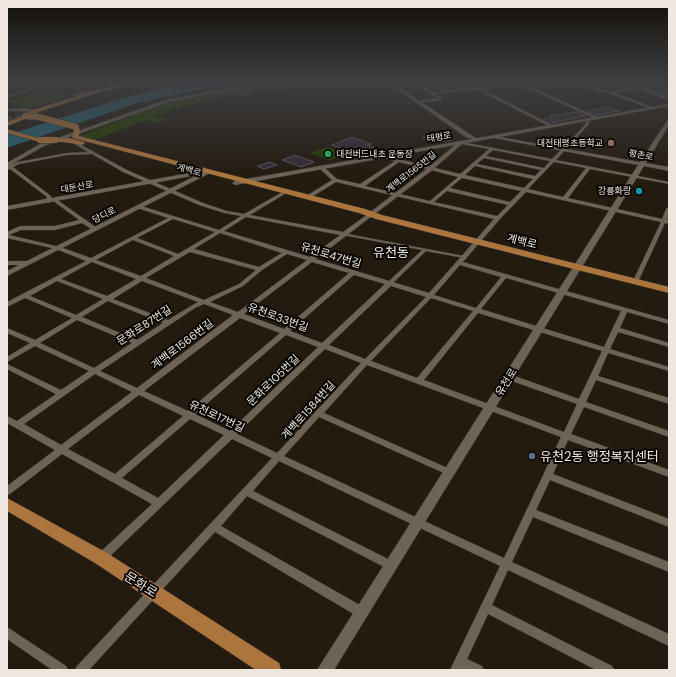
<svg xmlns="http://www.w3.org/2000/svg" width="676" height="677" viewBox="0 0 676 677" font-family="'DM Sans','Noto Sans KR',sans-serif">
  <rect width="100%" height="100%" fill="#231b10"/>
  <!-- green -->
  <path fill="#263d03" d="M354,80L381,81L251,91L247,92L254,95L245,97L237,95L244,92L241,93L168,110L151,118L159,116L168,119L155,123L146,120L94,140L80,136L160,105L179,100L244,88Z
    M422,80H445L458,87L436,90Z
    M41,90L69,96L30,108L9,103V101Z
    M327,147L351,155L342,160L336,158L329,160L310,153Z"/>
  <!-- water -->
  <path fill="#246274" d="M202,80H227L210,87L137,103L7,148V135L130,96Z"/>
  <!-- building -->
  <path fill="#352d38" stroke="#584f5c" d="M609,107L619,111L595,115L587,111Z
    M577,112L586,116L550,123L543,119L553,118L549,116Z
    M430,134L451,140L434,143L423,137Z
    M352,137L371,144L367,145L377,149L363,156L332,145Z
    M295,155L314,162L301,167L282,160Z
    M270,162L277,165L264,169L257,166Z"/>
  <g fill="none" stroke-linecap="round" stroke-linejoin="round">
    <!-- primary-tunnel -->
    <path stroke="#413a2f" stroke-width="6" stroke-dasharray="6 3" stroke-linecap="butt" d="M7,120L29,113"/>
    <!-- pedestrian casing -->
    <g stroke="#39332e" stroke-width="1">
      <path id="pedestrian" d="M7,80H11L39,85L56,80H59L7,98V96L37,86Z
        M342,233L464,256L466,257L464,258L426,251L392,284H390L388,283V282L422,250L343,235H342Z"/>
    </g>
    <!-- minor casing -->
    <g stroke="#39332e" stroke-width="1">
      <path id="minor" d="M23,80H28L7,87V85Z
        M68,80H74L106,87L135,80H141L78,96L71,95L103,88Z
        M409,80H413L432,92L511,83L508,82L510,81L525,87H532L599,118L596,119L530,89H524L514,85L482,89L552,125V127H550L477,89L435,94L442,98V100L418,103L417,101L438,98L418,86L396,88L394,87L415,84Z
        M559,80H564L577,83L579,82L606,80L580,84L612,92L638,86V88L616,93L655,108L652,109L611,94Z
        M669,80V82L639,86L637,85Z
        M669,90V92L659,94L657,93Z
        M24,108L35,110C29,112 14,111 7,111V109Z
        M586,118L589,119V124L556,160L669,182V184L590,169L568,198L662,219L666,209L669,207V215L667,220H669V224L665,223L638,282H634L633,281L661,222L526,192L500,219L463,262L669,320V324L627,312L620,328L669,343V347L618,332L610,349L669,367V371L608,353L598,376L669,398V404L596,380L586,402L669,431V437L584,407L571,434L669,470V477L568,440L553,474L669,519V527L550,480L536,510L669,562V572L533,517L512,562L669,634V646L508,570L492,605L612,666L614,670H596L488,614L467,659L482,666L484,670H466L463,669L462,670H450L500,566L279,461L253,491L394,562L395,565L394,568L390,570L386,568L247,496L221,526L365,608L366,612L365,616L361,617L357,616L215,532L89,670H75L77,666L272,458L232,439L105,561L101,562L97,561L96,558L97,555L152,504L62,454L10,494L7,495V486L55,450L7,423V416L17,421L56,394L7,369V364L61,390L89,371L35,346L7,362V357L30,343L7,333V328L35,340L72,318L25,298L7,307V302L86,261L56,249L7,238V232L20,226H55L79,220L52,200L56,199L97,228V230H93L82,223L55,230H21L9,235L60,247L91,258L168,218L137,208V206H141L219,230L241,216L224,213L199,205L123,172L92,154L67,155L19,164L13,167L51,196L52,201L49,203L46,201L47,197L10,169L7,170V164L10,165L18,162L67,153L88,152L73,143V141H74L127,170L203,203L227,211L244,214L286,190L288,191V192L250,215L343,232L368,214H372V216L316,259L429,293L494,219L336,182L310,198H306V196L332,180L319,168V166H323L337,179L360,184L395,161L380,157V155H382L460,174L489,149L461,144V142H462L552,159L583,127L586,123ZM493,150L550,161L544,168L486,156ZM484,158L541,170L535,176L477,164ZM399,162L458,177L430,201L365,186ZM554,162L586,168L563,197L528,189ZM475,166L533,179L524,188L465,175ZM462,178L521,191L510,202L450,188ZM447,191L508,205L497,216L434,202ZM246,217L340,235L310,257L224,231ZM173,219L215,232L178,254L137,238ZM220,233L282,253L259,267L194,249ZM133,240L174,256L141,276L96,260ZM190,252L256,270L239,284L204,300L146,278ZM287,254L307,260L238,312L210,302L243,286L262,270ZM92,262L136,279L107,296L61,279ZM312,262L349,273L284,329L244,314ZM460,265L501,277L476,308L434,295ZM354,275L385,284L322,343L290,331ZM506,278L621,311L604,347L481,309ZM57,281L103,299L76,315L30,296ZM142,281L198,302L191,306L168,320L113,299ZM391,286L426,297L365,359L329,345ZM431,298L473,311L417,378L371,361ZM108,301L163,323L137,340L82,317ZM204,304L233,315L137,388L100,371L195,308ZM478,313L602,351L579,399L512,375H506L505,377L506,379L577,404L564,432L424,380ZM240,318L280,333L188,411L144,391ZM77,320L132,343L94,368L40,343ZM286,335L318,347L230,431L195,414ZM325,349L361,363L277,453L237,434ZM367,365L561,437L504,558L284,456L319,417L446,474L449,475L452,474L453,472L452,470L324,413ZM95,374L132,392L61,445L24,424ZM139,395L183,416L115,474L68,449ZM190,419L224,435L158,498L122,478Z
        M7,261H28L31,263L28,265H7Z
        M7,627L66,666L68,670H52L7,639Z"/>
    </g>
    <!-- tertiary casing -->
    <g stroke="#39332e" stroke-width="2">
      <path id="tertiary" d="M384,80H388L477,139L475,140L466,137Z
        M616,80H621L669,98V100Z
        M460,141L464,142L432,170L372,216H368V214L428,168Z"/>
    </g>
    <!-- secondary casing -->
    <g stroke="#39332e" stroke-width="1">
      <path id="secondary" d="M317,80H332L231,90L169,102L44,146L7,167V163L40,144L166,100L231,88Z
        M669,104V106L500,137L640,162L667,121L669,120V125L646,163L669,167V171L644,166L334,670H317L638,165L494,138L235,185L232,183L235,181Z
        M208,170L211,172L210,173L7,276V271L197,175L7,210V206L195,172L197,173V175Z"/>
    </g>
    <!-- primary casing -->
    <g stroke="#39332e" stroke-width="1">
      <path id="primary" d="M140,80H149L97,93L38,112V114L7,126V122L27,114V112L93,91Z
        M7,129L42,139L43,140L40,142L7,133Z
        M75,131H79V136L365,209L382,215L669,287V293L376,219L359,213L73,138L72,137Z
        M69,138L84,142L85,143L82,145C75,143 56,142 53,140L56,138Z
        M7,498L107,553L279,663L281,670H256L95,563L7,511Z"/>
    </g>
    <!-- pedestrian -->
    <use href="#pedestrian" fill="#6d6356" fill-rule="evenodd"/>
    <!-- minor -->
    <use href="#minor" fill="#6d6356" fill-rule="evenodd"/>
    <!-- tertiary -->
    <use href="#tertiary" fill="#6d6356" fill-rule="evenodd"/>
    <!-- secondary -->
    <use href="#secondary" fill="#6d6356" fill-rule="evenodd"/>
    <!-- primary -->
    <use href="#primary" fill="#ac753d" fill-rule="evenodd"/>
    <!-- primary-bridge casing -->
    <g stroke="#39332e" stroke-width="7" stroke-linecap="butt">
      <path id="primary-bridge" d="M25,116L39,117L73,126L76,127L77,132
        M40,140H56"/>
    </g>
    <!-- primary-bridge -->
    <use href="#primary-bridge" stroke="#ac753d" stroke-width="6"/>
  </g>
  <!-- sky -->
  <linearGradient id="sky" x2="0" y2="1"><stop stop-color="#130f09"/><stop offset="0.46" stop-color="#3f3f42"/><stop offset="1" stop-color="#3f3f42" stop-opacity="0"/></linearGradient>
  <rect width="676" height="175" fill="url(#sky)"/>
  <!-- markers -->
  <circle fill="#8d6e63" stroke="#0a0703" stroke-width="1.5" cx="611" cy="143" r="4"/>
  <circle fill="#2e9e5b" stroke="#0a0703" stroke-width="1.5" cx="328" cy="154" r="4"/>
  <circle fill="#0f9aa8" stroke="#0a0703" stroke-width="1.5" cx="639" cy="191" r="4"/>
  <circle fill="#5c6f8a" stroke="#0a0703" stroke-width="1.5" cx="532" cy="456" r="4"/>
  <g text-anchor="middle" stroke-width="4" stroke-linejoin="round" paint-order="stroke">
    <!-- far-street labels -->
    <g font-size="9" fill="#ede7e0" stroke="#0a0703">
      <text transform="translate(439 137) rotate(-10)" y="3">태평로</text>
      <text transform="translate(641 155) rotate(10)" y="3">평촌로</text>
      <text transform="translate(189 170) rotate(15)" y="3">계백로</text>
      <text transform="translate(411 172) rotate(-38)" y="3">계백로1565번길</text>
      <text transform="translate(77 187) rotate(-10)" y="3">대둔산로</text>
      <text transform="translate(104 215) rotate(-27)" y="3">당디로</text>
    </g>
    <!-- far-poi labels -->
    <g font-size="9" fill="#ede7e0" stroke="#0a0703" text-anchor="end">
      <text x="603" y="146">대전태평초등학교</text>
      <text x="336" y="157" text-anchor="start">대전버드내초 운동장</text>
      <text x="631" y="194">강릉화랑</text>
    </g>
    <!-- street labels -->
    <g font-size="11" fill="#ede7e0" stroke="#0a0703">
      <text transform="translate(522 241) rotate(14)" y="4">계백로</text>
      <text transform="translate(331 255) rotate(17)" y="4">유천로47번길</text>
      <text transform="translate(278 317) rotate(20)" y="4">유천로33번길</text>
      <text transform="translate(144 325) rotate(-33)" y="4">문화로87번길</text>
      <text transform="translate(182 344) rotate(-37)" y="4">계백로1566번길</text>
      <text transform="translate(273 380) rotate(-44)" y="4">문화로105번길</text>
      <text transform="translate(506 382) rotate(-58)" y="4">유천로</text>
      <text transform="translate(308 410) rotate(-48)" y="4">계백로1584번길</text>
      <text transform="translate(217 416) rotate(25)" y="4">유천로17번길</text>
    </g>
    <!-- quarter labels -->
    <g font-size="13" fill="#ede7e0" stroke="#0a0703">
      <text x="391" y="257">유천동</text>
    </g>
    <!-- near-poi labels -->
    <g font-size="13" fill="#ede7e0" stroke="#0a0703" text-anchor="start">
      <text x="540" y="461">유천2동 행정복지센터</text>
    </g>
    <!-- near-street labels -->
    <g font-size="13" fill="#ede7e0" stroke="#0a0703">
      <text transform="translate(141 584) rotate(32)" y="5">문화로</text>
    </g>
  </g>
  <!-- border -->
  <rect width="676" height="677" fill="none" stroke="#ede7e0" stroke-width="16"/>
</svg>
